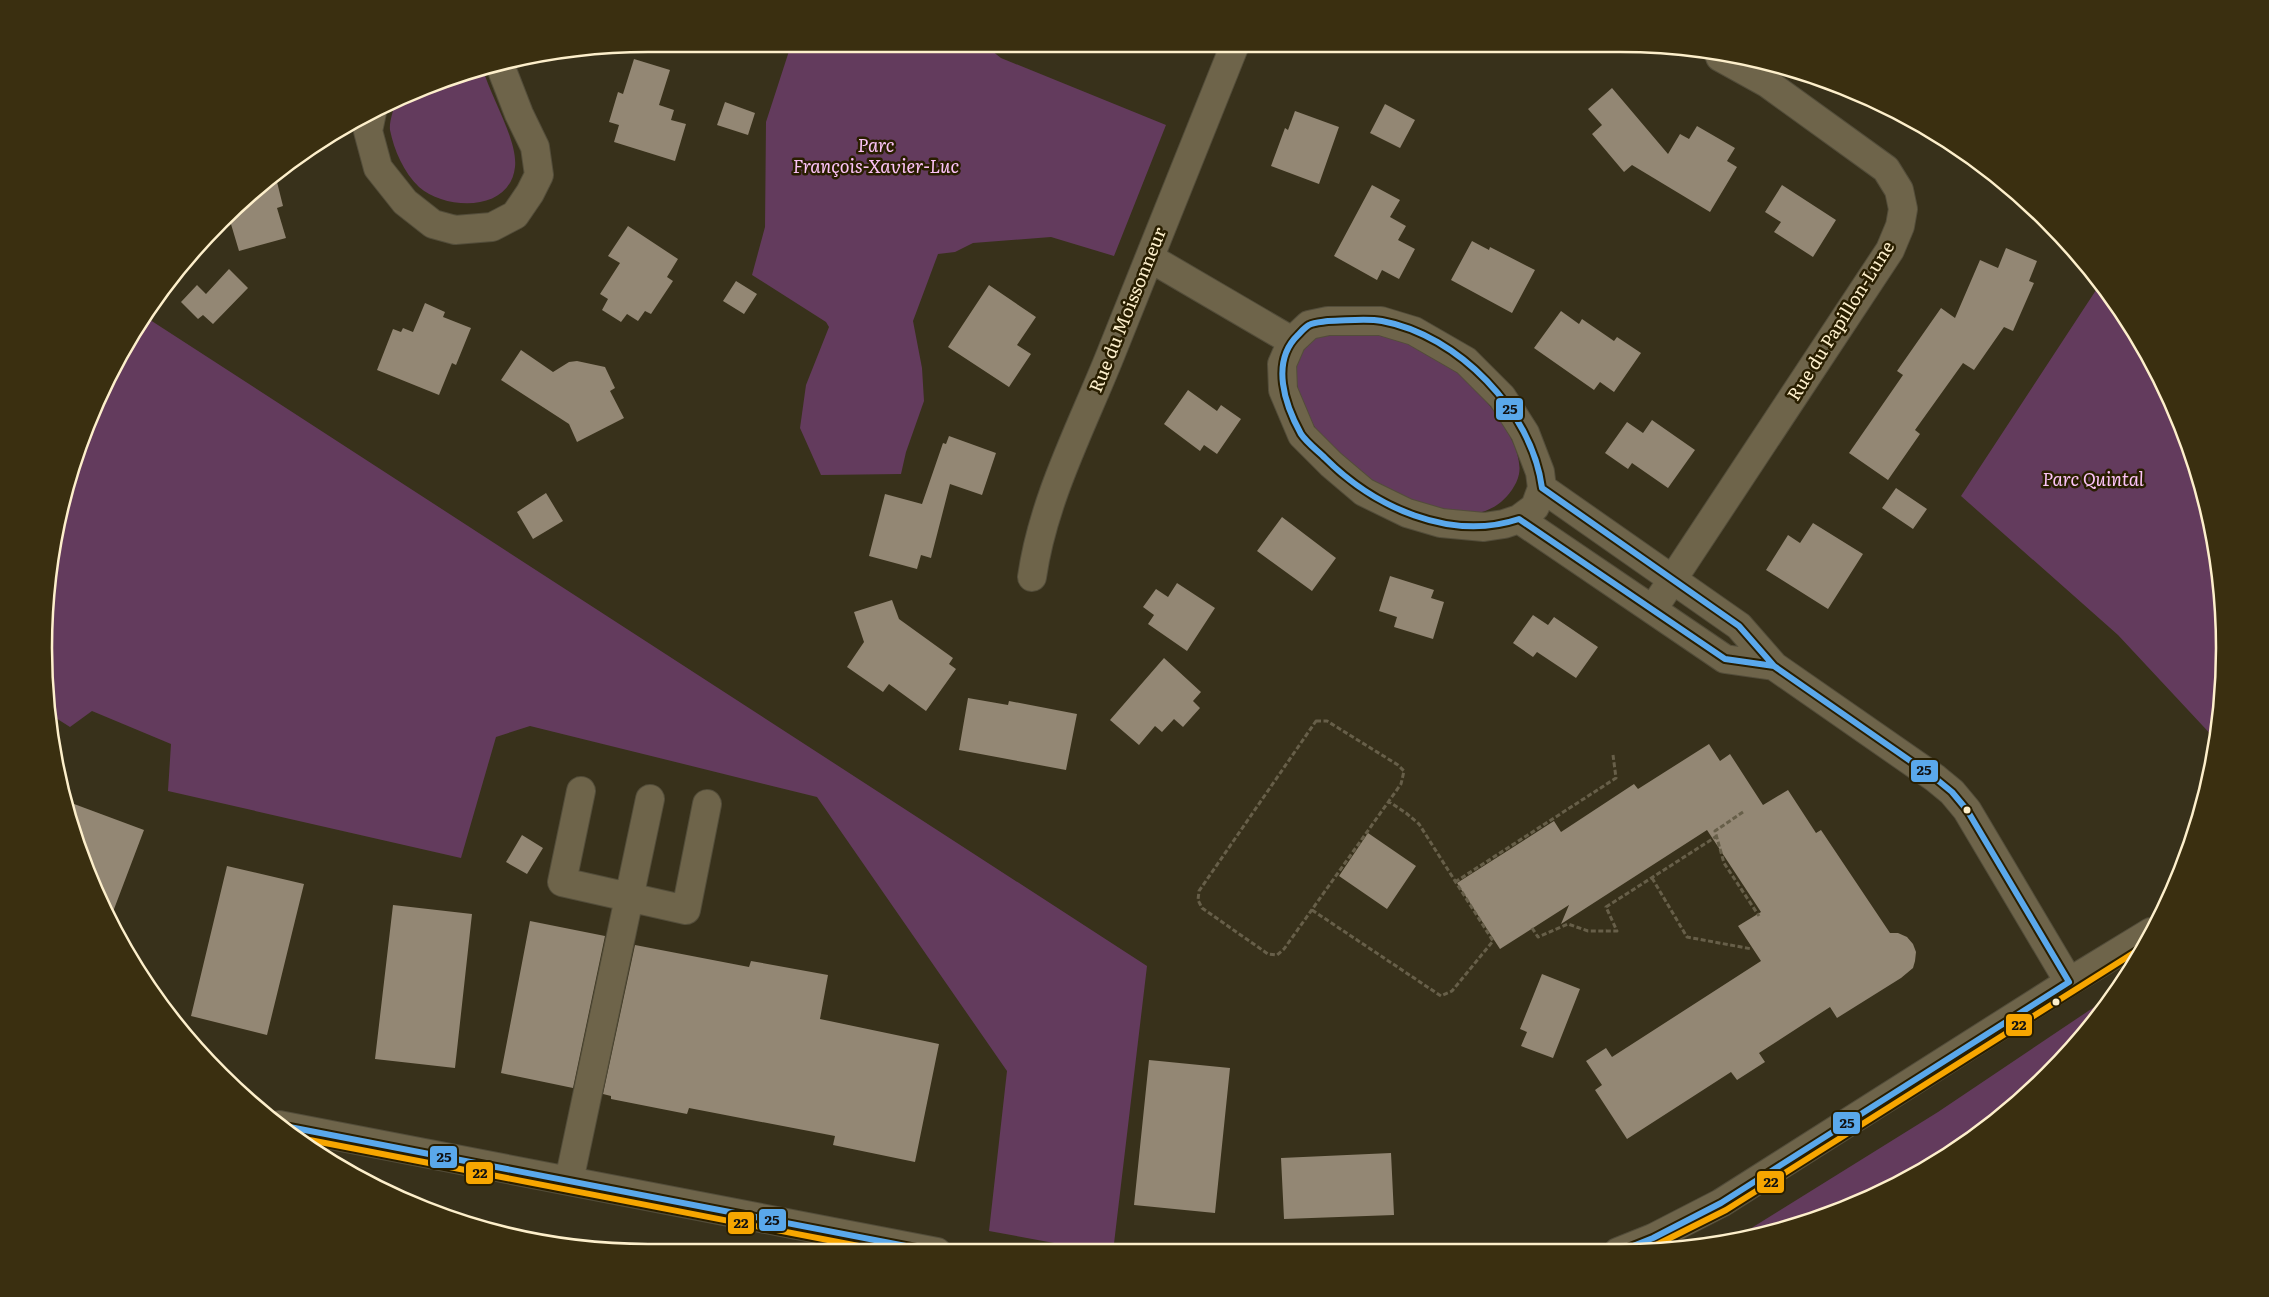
<svg xmlns="http://www.w3.org/2000/svg" width="2269" height="1297" viewBox="0 0 2269 1297" font-family="Literata,serif">
  <rect width="100%" height="100%" fill="#38311b"/>
  <!-- green -->
  <path fill="#633b5d" d="M987,47L1001,58L1166,125L1114,256L1051,237L973,243L955,252L938,254L913,321L922,368L924,401L906,452L901,474L821,475L800,428L806,385L829,327L826,322L752,275L765,227L766,122L790,48Z
    M483,69C490,96 518,140 515,167C510,212 447,211 419,187C404,173 394,150 390,130C389,121 394,109 396,100L454,76Z
    M2100,284L2123,312L2179,417L2214,530L2225,648L2216,740L2118,635L1961,496Z
    M144,316L1147,966L1113,1252H1103L989,1231L1007,1071L817,797L530,726L496,737L461,858L168,791L171,744L92,711L70,727L48,713L45,688L49,570L64,492L106,381Z
    M1348,332C1378,334 1405,340 1432,353C1463,369 1526,437 1519,474C1517,485 1508,496 1501,502C1489,512 1470,517 1455,514C1418,506 1382,491 1351,469C1320,446 1265,364 1318,336C1326,332 1339,333 1348,332Z
    M2118,991L2048,1076L1923,1172L1815,1221L1737,1237L1938,1112Z"/>
  <!-- building -->
  <path fill="#938774" d="M634,59L670,70L659,105L674,110L671,120L686,124L675,161L614,142L619,125L609,122L618,92L623,94Z
    M1612,88L1668,154L1680,134L1689,139L1697,126L1735,148L1727,161L1737,167L1710,212L1632,165L1624,172L1592,134L1602,125L1588,109Z
    M725,102L755,113L748,135L717,125Z
    M1385,104L1415,120L1400,148L1370,133Z
    M1295,111L1339,127L1319,184L1271,166L1285,128L1288,130Z
    M275,174L283,206L277,208L286,238L239,251L228,214Z
    M1372,185L1400,200L1390,217L1406,226L1398,240L1415,249L1399,279L1382,270L1377,280L1334,256Z
    M1782,185L1836,220L1813,257L1774,232L1781,222L1765,212Z
    M628,226L678,259L667,277L673,281L651,314L645,311L638,321L627,314L621,322L602,310L608,299L600,294L620,263L608,256Z
    M1472,241L1489,250L1490,247L1535,270L1512,313L1451,280Z
    M2006,248L2037,261L2029,281L2034,283L2013,331L2004,327L1974,370L1963,363L1915,430L1920,434L1888,480L1849,453L1903,375L1897,371L1941,308L1955,318L1980,260L1998,268Z
    M229,269L248,288L213,324L203,315L198,319L181,302L197,285L206,294Z
    M736,281L757,294L744,314L723,301Z
    M989,285L1036,317L1017,345L1031,354L1009,387L948,347Z
    M425,303L445,312L443,317L471,328L456,365L452,363L439,395L377,370L393,329L401,332L403,328L413,332Z
    M1561,311L1579,324L1582,319L1614,341L1617,337L1641,353L1614,392L1600,382L1594,390L1534,348Z
    M521,350L553,372L569,362L577,361L605,367L615,388L610,391L624,418L577,442L569,424L501,380Z
    M1188,390L1217,411L1221,405L1241,419L1217,454L1204,445L1200,451L1164,424Z
    M1652,420L1695,450L1668,488L1632,463L1628,469L1605,453L1627,422L1643,433Z
    M949,436L996,453L982,495L950,484L931,558L921,555L917,569L869,556L885,494L922,504L943,443L946,444Z
    M1896,488L1927,509L1913,529L1882,508Z
    M546,493L563,521L533,539L517,512Z
    M1282,517L1336,558L1312,591L1257,551Z
    M1813,523L1863,554L1828,609L1766,570L1788,535L1800,543Z
    M1390,576L1434,590L1431,598L1444,602L1433,639L1394,627L1397,617L1379,611Z
    M1177,583L1215,608L1187,651L1148,624L1154,615L1143,607L1156,589L1168,597Z
    M892,600L899,619L953,658L949,664L956,669L926,711L889,684L883,692L847,667L864,642L854,612Z
    M1533,615L1548,625L1554,617L1598,647L1576,678L1537,652L1533,657L1513,643Z
    M1164,658L1201,692L1193,701L1200,708L1183,727L1174,719L1162,732L1155,726L1139,745L1110,720Z
    M968,698L1008,705L1009,701L1077,714L1066,770L959,750Z
    M1709,744L1720,761L1730,754L1763,805L1788,790L1816,833L1821,830L1890,933H1898L1907,937L1913,944L1916,952L1915,961L1913,968L1901,978L1837,1018L1830,1007L1759,1053L1765,1062L1737,1080L1731,1072L1627,1139L1595,1090L1602,1085L1586,1061L1606,1048L1612,1057L1761,961L1738,926L1761,912L1707,830L1561,924L1569,905L1500,949L1457,883L1554,821L1561,832L1634,784L1638,789Z
    M66,801L144,830L111,917L90,880Z
    M1368,833L1416,866L1387,909L1339,876Z
    M522,835L543,848L527,874L506,862Z
    M227,866L304,884L267,1035L191,1016Z
    M393,905L472,914L455,1068L375,1059Z
    M530,921L605,936L573,1088L501,1073Z
    M635,945L749,967L751,961L828,975L820,1019L939,1044L915,1162L833,1145L835,1136L689,1108L687,1114L611,1099V1096L603,1094Z
    M1542,974L1580,989L1553,1058L1521,1046L1527,1032L1520,1029Z
    M1149,1060L1230,1068L1215,1213L1134,1205Z
    M1391,1153L1394,1215L1284,1219L1281,1158Z"/>
  <g fill="none" stroke-linecap="round" stroke-linejoin="round">
    <!-- minor casing -->
    <g stroke="#534d3a" stroke-width="30">
      <path id="minor" d="M372,112L368,131L378,168L405,202L433,224L455,230L492,227L515,215L530,193L539,175L535,147L519,114L500,65
        M1150,258L1292,341
        M1328,321H1381L1414,331L1466,361L1502,397L1525,433L1540,472L1542,488L1535,507L1519,519L1504,524L1484,527L1441,523L1407,513L1364,492L1331,464L1302,435L1283,390L1282,364L1292,341L1309,325Z
        M1542,488L1739,626L1774,666L1935,778L1952,792L1967,810L2069,982
        M1519,519L1725,659L1774,666
        M1032,577C1043,500 1081,428 1110,356C1152,253 1193,150 1234,47
        M1653,609L1890,250L1900,226L1903,209L1899,190L1886,169L1767,83L1720,57
        M581,791L562,882L686,910L707,804
        M279,1125L937,1252
        M569,1181L650,799
        M1618,1252L1653,1238L1721,1203L2069,982L2151,932"/>
    </g>
    <!-- path -->
    <path stroke="#675f49" stroke-width="3" stroke-dasharray="5 2.5" stroke-linecap="butt" d="M1316,721H1327L1398,765L1404,771L1401,784L1284,949L1277,955L1268,954L1202,908L1198,900L1199,891Z
      M1743,812L1715,831L1724,863L1759,916
      M1652,878L1687,937L1752,949
      M1455,882L1616,778L1613,755
      M1312,910L1441,996L1452,991L1493,941L1419,824L1406,813L1388,801
      M1532,928L1538,937L1568,924L1588,931H1617L1606,907L1717,836"/>
    <!-- minor -->
    <use href="#minor" stroke="#6e644a" stroke-width="28"/>
    <!-- bus-1 casing -->
    <g stroke="#291e00" stroke-width="10">
      <path id="bus-1" d="M1328,321C1345,321 1365,318 1382,321C1458,335 1532,411 1542,488L1739,626L1774,666L1725,659L1519,519C1450,542 1374,507 1325,458C1318,451 1307,443 1301,434C1285,405 1270,362 1298,335C1301,332 1305,327 1309,325C1314,322 1322,322 1328,321Z
        M1774,666L1935,778L1952,792L1967,810L2069,982
        M279,1125L937,1252
        M1618,1252L1653,1238L1721,1203L2069,982"/>
    </g>
    <!-- bus-2 casing -->
    <g stroke="#291e00" stroke-width="10">
      <path id="bus-2" d="M294,1137L890,1252
        M1642,1252L1726,1210L2143,947"/>
    </g>
    <!-- bus-1 -->
    <use href="#bus-1" stroke="#5aa8eb" stroke-width="6"/>
    <!-- bus-2 -->
    <use href="#bus-2" stroke="#f7a600" stroke-width="6"/>
  </g>
  <!-- markers -->
  <g fill="#fdefcb" stroke="#291e00" stroke-width="2">
    <circle cx="1967" cy="810" r="4.5"/>
    <circle cx="2056" cy="1002" r="4.5"/>
  </g>
  <g text-anchor="middle" stroke-width="5" stroke-linejoin="round" paint-order="stroke">
    <!-- park labels -->
    <g font-size="18" font-style="italic" fill="#fdc4f8" stroke="#291e00">
      <text x="876" y="152">Parc<tspan x="876" dy="21">François-Xavier-Luc</tspan></text>
      <text x="2093" y="486">Parc Quintal</text>
    </g>
    <!-- street labels -->
    <g font-size="18" fill="#fdefcb" stroke="#291e00">
      <text transform="translate(1128 310) rotate(-68)" y="6">Rue du Moissonneur</text>
      <text transform="translate(1841 321) rotate(-58)" y="6">Rue du Papillon-Lune</text>
    </g>
  </g>
  <!-- crop -->
  <path d="M0 0H2269V1297H0ZM648 52H1620A596 596 0 0 1 2216 648V648A596 596 0 0 1 1620 1244H648A596 596 0 0 1 52 648V648A596 596 0 0 1 648 52Z" fill="#3a2f10" fill-rule="evenodd"/>
  <path fill="none" stroke="#fdefcb" stroke-width="2.5" d="M648 52H1620A596 596 0 0 1 2216 648V648A596 596 0 0 1 1620 1244H648A596 596 0 0 1 52 648V648A596 596 0 0 1 648 52Z"/>
  <g stroke="#291e00" stroke-width="2">
    <rect x="1495" y="397" width="29" height="24" rx="5" fill="#5aa8eb"/>
    <rect x="1910" y="759" width="29" height="24" rx="5" fill="#5aa8eb"/>
    <rect x="2005" y="1013" width="28" height="24" rx="5" fill="#f7a600"/>
    <rect x="1832" y="1111" width="29" height="24" rx="5" fill="#5aa8eb"/>
    <rect x="429" y="1145" width="29" height="24" rx="5" fill="#5aa8eb"/>
    <rect x="465" y="1161" width="29" height="24" rx="5" fill="#f7a600"/>
    <rect x="1756" y="1170" width="29" height="24" rx="5" fill="#f7a600"/>
    <rect x="758" y="1208" width="29" height="24" rx="5" fill="#5aa8eb"/>
    <rect x="727" y="1211" width="28" height="24" rx="5" fill="#f7a600"/>
  </g>
  <g font-size="14" text-anchor="middle" font-weight="bold" fill="#111">
    <text x="1510" y="414">25</text>
    <text x="1924" y="775">25</text>
    <text x="2019" y="1030">22</text>
    <text x="1847" y="1128">25</text>
    <text x="444" y="1162">25</text>
    <text x="480" y="1178">22</text>
    <text x="1771" y="1187">22</text>
    <text x="772" y="1225">25</text>
    <text x="741" y="1228">22</text>
  </g>
</svg>
